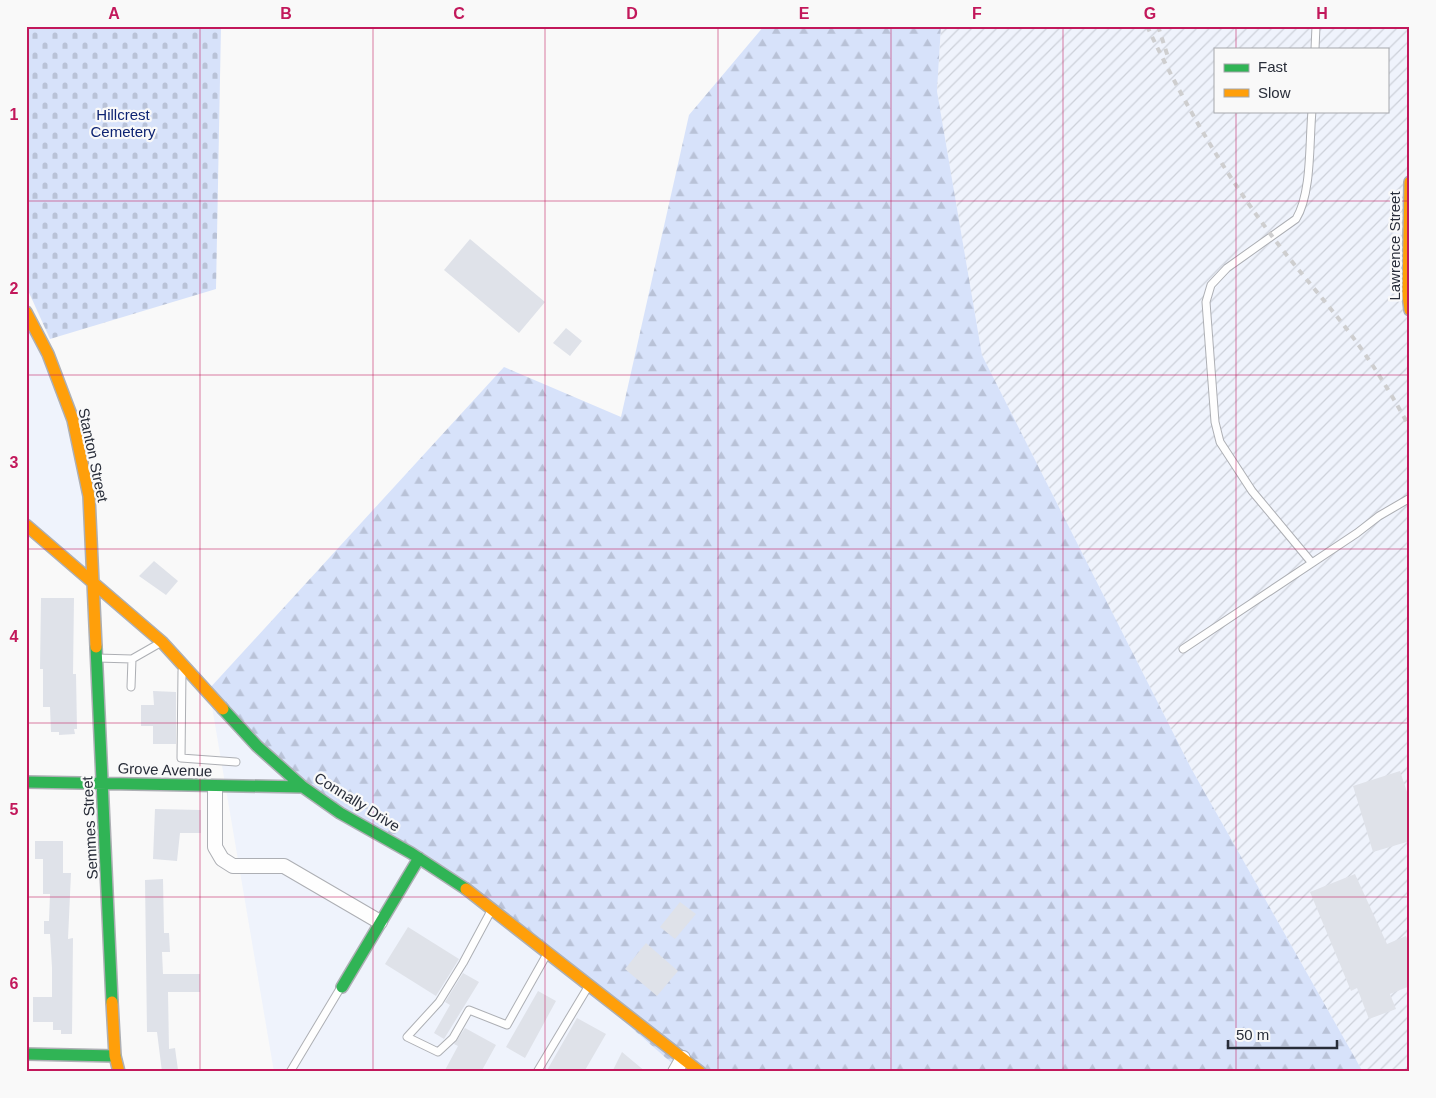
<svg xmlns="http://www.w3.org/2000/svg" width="1436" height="1098" viewBox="0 0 1436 1098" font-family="Arial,sans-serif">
  <defs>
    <pattern id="industrial-furrows" width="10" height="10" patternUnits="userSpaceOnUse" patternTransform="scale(1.25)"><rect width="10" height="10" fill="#eff3fc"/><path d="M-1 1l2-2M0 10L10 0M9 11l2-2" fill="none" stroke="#cdd1d9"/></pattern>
    <pattern id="forest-firs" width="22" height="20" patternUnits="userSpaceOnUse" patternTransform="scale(1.25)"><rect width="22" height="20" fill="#d7e2fa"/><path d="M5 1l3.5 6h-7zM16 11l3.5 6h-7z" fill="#b9c2d7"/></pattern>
    <pattern id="cemetery-stones" width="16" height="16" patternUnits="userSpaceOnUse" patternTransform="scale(1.25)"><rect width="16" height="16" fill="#d7e2fa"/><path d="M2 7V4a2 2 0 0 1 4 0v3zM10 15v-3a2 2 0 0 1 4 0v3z" fill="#b9c2d7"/></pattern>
  </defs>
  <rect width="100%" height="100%" fill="#f9f9f9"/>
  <!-- built -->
  <path fill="#eff3fc" d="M26,309L87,470L96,587L26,532Z
    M209,689L494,908L682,1072H274Z"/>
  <!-- industrial -->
  <path fill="url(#industrial-furrows)" fill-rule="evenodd" d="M941,26H1410V1072H1363L1191,768L982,355L937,91ZM1215,49H1387V111H1215Z"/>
  <!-- forest -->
  <path fill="url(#forest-firs)" d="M764,26H941L937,91L982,355L1191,768L1363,1072H682L494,908L290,786L209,689L504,367L621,417L689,115Z"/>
  <!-- cemetery -->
  <path fill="url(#cemetery-stones)" d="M26,26H221L216,289L50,339L26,286Z"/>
  <!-- building -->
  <path fill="#dfe2e9" d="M470,239L545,302L519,333L444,270Z
    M566,328L582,341L570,356L553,343Z
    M154,561L178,581L166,595L139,576Z
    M41,598H74L73,674H76L77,729H74L75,734L59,735V732H51L50,707H43V669H40Z
    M153,691L176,692V744H153V726H141V705H154Z
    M1400,771L1410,801V841L1373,852L1353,786Z
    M155,809L201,810V833H180L177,861L153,859Z
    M35,841H63V873H71L68,939L73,938L72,1034H61V1030H53V1022H33V997H52V968L50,934H44V921H49L50,894H43V859H35Z
    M1355,874L1387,944L1406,936L1410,945V986L1390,994L1396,1009L1369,1019L1357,988L1351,991L1310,892Z
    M163,879L164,933H169L170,952H162L163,974H200V992H168L169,1049L175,1048L178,1070L173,1072H162L157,1032H147L145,880Z
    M680,902L696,914L675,939L660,927Z
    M408,927L459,959L436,996L385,964Z
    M646,943L678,971L657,996L625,969Z
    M463,973L479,982L444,1039L434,1033L450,1005L445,1002Z
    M538,991L556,1001L525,1058L506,1047Z
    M577,1018L606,1034L584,1072H546Z
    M465,1028L496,1045L481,1072H444L458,1046L454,1044Z
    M622,1052L646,1072H612Z"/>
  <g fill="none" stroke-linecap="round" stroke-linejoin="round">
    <!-- lane casing -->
    <g stroke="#adafb4" stroke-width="9">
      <path id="lane" d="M1315,49L1316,26
        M1312,111C1309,142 1312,193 1296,219L1227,268L1211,285L1206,302L1215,422L1220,442L1252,491L1312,563
        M1183,649L1357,533L1379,516L1410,498
        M97,658L132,659L160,643
        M182,671L181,758L236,762
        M131,687L132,659
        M492,909L463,963L439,1002L407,1037L438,1052L453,1038L469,1010L507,1025L547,954
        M290,1072L341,987
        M537,1072L588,987"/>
    </g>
    <!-- street casing -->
    <g stroke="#adafb4" stroke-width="16">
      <path id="street" d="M215,787V847L222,859L233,866H284L380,922
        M675,1072L683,1058"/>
    </g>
    <!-- fast casing -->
    <g stroke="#adafb4" stroke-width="14">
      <path id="fast" d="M96,647L112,1002
        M223,709L257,746L303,787L340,813L411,853L466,889
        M26,782L303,787
        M342,987L419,858
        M26,1054L115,1056"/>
    </g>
    <!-- slow casing -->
    <g stroke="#adafb4" stroke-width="14">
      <path id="slow" d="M1410,182L1408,295L1410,310
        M26,312L48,354L73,420L89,496L96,647
        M26,525L162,642L223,709
        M466,889L700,1072
        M112,1002L115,1056L119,1072"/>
    </g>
    <!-- lane -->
    <use href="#lane" stroke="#fefefe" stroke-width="7"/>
    <!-- street -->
    <use href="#street" stroke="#fefefe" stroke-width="14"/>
    <!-- fast -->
    <use href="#fast" stroke="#30b455" stroke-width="11"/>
    <!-- slow -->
    <use href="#slow" stroke="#ff9f0a" stroke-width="11"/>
    <!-- rail -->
    <path stroke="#cececf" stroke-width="4" stroke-dasharray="6 6" stroke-linecap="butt" d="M1147,26C1180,96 1220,166 1266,228C1290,261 1317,291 1342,323C1368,356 1390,391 1410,428
      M1158,26L1168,57"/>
  </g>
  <!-- grid -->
  <path fill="none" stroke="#c2185b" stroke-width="1" stroke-opacity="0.55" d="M200,26V1072M373,26V1072M545,26V1072M718,26V1072M891,26V1072M1063,26V1072M1236,26V49M1236,111V1072M26,201H1410M26,375H1410M26,549H1410M26,723H1410M26,897H1410"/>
  <g text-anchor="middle" stroke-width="4.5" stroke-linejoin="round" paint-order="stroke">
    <!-- park labels -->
    <g font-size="15" fill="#0d2372" stroke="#f9f9f9">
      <text x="123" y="120">Hillcrest<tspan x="123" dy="17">Cemetery</tspan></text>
    </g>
    <!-- street labels -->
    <g font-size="15" fill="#282d39" stroke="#f9f9f9">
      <text transform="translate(1395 246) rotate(-90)" y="5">Lawrence Street</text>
      <text transform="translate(93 455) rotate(78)" y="5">Stanton Street</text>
      <text transform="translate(165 770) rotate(2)" y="5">Grove Avenue</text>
      <text transform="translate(357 802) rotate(32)" y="5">Connally Drive</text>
      <text transform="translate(90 828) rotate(-93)" y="5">Semmes Street</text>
    </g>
  </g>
  <!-- border -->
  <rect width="1436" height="1098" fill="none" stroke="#f9f9f9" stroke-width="55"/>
  <!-- legend -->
  <rect x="1214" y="48" width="175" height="65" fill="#f9f9f9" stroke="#a5a7ac"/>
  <rect x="1224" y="64" width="25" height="8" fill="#30b455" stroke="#a5a7ac"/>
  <text x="1258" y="72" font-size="15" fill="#282d39">Fast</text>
  <rect x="1224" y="89" width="25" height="8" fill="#ff9f0a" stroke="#a5a7ac"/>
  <text x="1258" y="98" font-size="15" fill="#282d39">Slow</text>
  <!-- scale -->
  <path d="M1228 1040v8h109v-8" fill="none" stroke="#282d39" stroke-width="2.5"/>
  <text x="1236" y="1040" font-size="15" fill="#282d39" stroke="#f9f9f9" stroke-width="4" paint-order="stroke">50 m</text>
  <rect x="28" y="28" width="1380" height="1042" fill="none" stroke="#c2185b" stroke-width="2"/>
  <g font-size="16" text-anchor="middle" font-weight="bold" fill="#c2185b">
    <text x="114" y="19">A</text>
    <text x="286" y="19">B</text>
    <text x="459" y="19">C</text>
    <text x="632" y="19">D</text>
    <text x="804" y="19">E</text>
    <text x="977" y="19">F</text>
    <text x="1150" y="19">G</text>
    <text x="1322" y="19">H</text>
    <text x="14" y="120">1</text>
    <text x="14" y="294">2</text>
    <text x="14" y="468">3</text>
    <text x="14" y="642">4</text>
    <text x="14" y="815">5</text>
    <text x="14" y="989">6</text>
  </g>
</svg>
